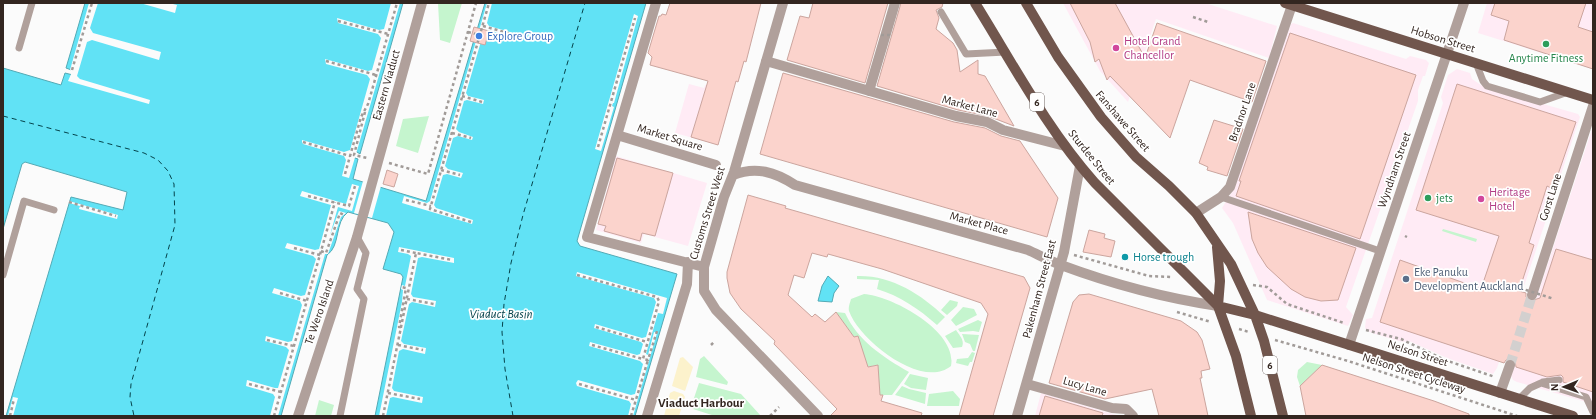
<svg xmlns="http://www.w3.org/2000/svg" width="1596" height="419" viewBox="0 0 1596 419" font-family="'Alegreya Sans',sans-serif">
  <rect width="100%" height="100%" fill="#fbfbfb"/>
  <!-- commercial -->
  <path fill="#ffebf5" d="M1063,3H1205L1277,26L1269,58L1156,19L1128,102L1100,71Z
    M1487,3H1593V69L1478,33Z
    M1293,23L1406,59L1410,56L1426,60L1429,63L1425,76H1423L1418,90V101L1346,307L1353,315L1348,326L1267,300L1233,223L1222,208L1232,192L1291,24Z
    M1457,69L1470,73L1472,79L1484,87L1578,114L1580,117L1497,368L1493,374L1447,358L1409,341L1402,342L1372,333L1366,330L1365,327L1366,319L1372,318L1443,103L1441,97L1448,75Z
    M689,84L704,88L705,85L733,93L718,145L675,133Z
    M1593,126V404L1517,382L1513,380L1511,376Z
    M616,156L707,183L688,246L644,234L641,243L596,230Z
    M1041,393L1120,416H1035Z"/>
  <!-- green -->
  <path fill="#c5f5ce" d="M438,3H462L450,43L440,40Z
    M429,116L418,153L396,146L403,119Z
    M1443,229L1477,239L1476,242L1442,231Z
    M857,276C891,275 921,294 945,317L937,325C919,309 900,296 877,289L879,280L857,279Z
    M864,294C892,296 958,331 951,366C922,390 859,340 849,311C848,307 850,303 851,299Z
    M950,300L958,302L957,306L947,315L941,310Z
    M963,307L974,309L977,315L956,326L951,320Z
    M836,312L845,313C858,341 883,357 909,372L892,395H873L878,365L865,367L858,336L854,337Z
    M978,320L982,322L979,332L973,331L960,332L958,329Z
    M956,330C959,335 965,340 962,347L953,348L945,336Z
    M962,334L979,335L975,351H973L970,344L965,342Z
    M972,352L975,353L972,362H970L968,366L956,363L957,359L968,358Z
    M704,356L728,382L727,385L696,377L700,359Z
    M1307,362L1322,365L1300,386L1297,377L1298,370Z
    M910,374L928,378L926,390L911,388L904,384Z
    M699,383L741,394L761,416H715L693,409L691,407Z
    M902,386L909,389L926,393L925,404L895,395Z
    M953,391L960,399L959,406H927L929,394Z
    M319,400L334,405L331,416H315Z"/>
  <!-- sand -->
  <path fill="#fcf2cc" d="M683,357L693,367L685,391L672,386L680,358Z
    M674,391L683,394L685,397L679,416H664L670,393Z"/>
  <!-- water -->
  <path fill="#61e2f5" stroke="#53aab5" d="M85,3H403L360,154L354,150L352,157L358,159L353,179L426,201L485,3H646L577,241L580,246L677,274L635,416H375L403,277L401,274L383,269L394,232L388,223L348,212C334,222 341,246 327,255L281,416H6L71,197L123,210L127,192L25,162L22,164L3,229V68L61,85L65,73L73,75L74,71L66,68Z
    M828,276L839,286L834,293L832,302L818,301L822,286Z"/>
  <!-- pier -->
  <path fill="#fbfbfb" d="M89,3H98L90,28L93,33L161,52L159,60L92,40L87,42L77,76L80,79L150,100L149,104L68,81L72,72L70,70Z
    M140,3H169L177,5L175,13Z
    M391,3H400L349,178L342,176L346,160L344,156L303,144L302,142V140L344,152L350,150L370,79L367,75L326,64L325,59L368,71L372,70L381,38L378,34L338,23L337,18L379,30L384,29Z
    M487,3H492L487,23L489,26L517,34L516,38L488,30L484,31L466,93L468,96L484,100L483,104L467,100L464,101L456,129L459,132L473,137L472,140L458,136L453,138L445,166L448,169L463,173L461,178L447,174L443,175L434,205L436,208L473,220L472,224L402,203L404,196L427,203L430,201Z
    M634,14L638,16L614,103H613L612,106L614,107L601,151L595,149Z
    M363,181L381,186L372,218L354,213Z
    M352,184L359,186L352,211L338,207L330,235L339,211L346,213L341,217L328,254H325L278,416H270L275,397L273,394L246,386L247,380L275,388H278L289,350L286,347L265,341L266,336L288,342L292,341L302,305L300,301L272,293L274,288L301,296L305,295L316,259L313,256L285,248L287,243L315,250L319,249L331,205L300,196L302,191L346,204Z
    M69,201L118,215L117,219L79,209L80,206L69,203Z
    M399,247L454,258V263L422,257L418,258L411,294L413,297L436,301L435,307L412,302L409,304L401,341L404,344L426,348L425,354L403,349L399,351L392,388L394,391L423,397L422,403L393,397L390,398L386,416H379L402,302L403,290L401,289L402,285L405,286L411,256L408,254L398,252Z
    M577,272L667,298L663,314L658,313L646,354L648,355L654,332L657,333L633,416H628L631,404L629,401L577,386L576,383L578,380L631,395L635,394L643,364L640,361L589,346L590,342L637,355L640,354L643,344L641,342L594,328L595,324L642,338L646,337L656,302L654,298L576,276Z
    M13,397L18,398L13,416H8Z"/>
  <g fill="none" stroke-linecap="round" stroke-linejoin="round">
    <!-- ferry -->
    <path stroke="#04434b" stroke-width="1" stroke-dasharray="5 4" stroke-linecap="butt" d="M3,116L144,153L158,160L168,171L174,184L175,225L131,384L130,397L134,416
      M513,416L505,369L502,332L504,304L511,263L523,215L585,3"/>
  </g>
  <!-- building -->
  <path fill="#fbd3cc" stroke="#cba59e" d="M670,3H761L746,62L744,61L738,82L736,81L718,145L691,137L708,81L650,65L652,57L648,53L659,16H661L662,14L666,15Z
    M813,3H888L865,83L787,60L800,16L809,18Z
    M901,3H943L942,7L936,10L939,18L936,29L953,43L957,50L960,72L978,60V74L985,76L1014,126L988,116L958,110L877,86Z
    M1070,3H1115L1145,58L1157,23L1266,61L1252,102L1190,80L1170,138L1110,76L1107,80L1099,59L1095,62L1090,42Z
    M1495,3H1586L1578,27L1593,32V69L1504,40L1509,21L1491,15Z
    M474,27L489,31L485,45L470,41Z
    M1290,33L1416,75L1360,239L1236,196L1241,181H1239Z
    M783,73L954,122L985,128L1001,136L1020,141L1058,198L1047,237L760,154Z
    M1457,84L1576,122L1553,189L1547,186L1529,243L1534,245L1519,291L1526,293V297L1530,301L1540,298L1556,249L1593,260V392L1563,382V377L1561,375L1547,377L1516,367L1515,361L1512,359L1506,360L1504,363L1380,322L1400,260L1481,289L1499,236L1416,210Z
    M1214,120L1243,129L1227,176L1207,170L1208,167L1199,163Z
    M617,158L673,173L655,236L642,233L640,241L604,231L606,226L598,224Z
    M387,170L398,174L394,187L383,184Z
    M748,195L786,206L785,208L813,216L1024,277L1030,288L993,416H959L988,314L981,303L882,269L828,254L827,257L812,253L804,278L794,275L788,295L812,317L815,314L825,322L836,312L854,337L858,336L868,367L878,365L880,395H883L881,401L922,413L921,416H830L837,409L774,344L775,341L741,309L730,293L727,278V272Z
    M1248,212L1356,248L1338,300L1321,301L1305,297L1291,289L1267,267L1258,253L1252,239Z
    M1089,230L1105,234L1104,238L1115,241L1111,257L1083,252Z
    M1089,294L1181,321L1197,332L1202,340L1210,369L1201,371L1202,378H1200L1208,416H1159L1152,389L1105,399L1049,383L1073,302L1079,295Z
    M1322,365L1434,401L1469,414V416H1306L1300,386Z
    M1045,396L1103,413L1102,416H1039Z"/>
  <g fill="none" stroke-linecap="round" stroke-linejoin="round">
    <!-- street-tunnel -->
    <path stroke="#d3d0cf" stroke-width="10" stroke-dasharray="10 5" stroke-linecap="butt" d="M1510,365L1532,295"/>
    <!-- path -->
    <path stroke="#a19b98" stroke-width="2.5" stroke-dasharray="3 3" stroke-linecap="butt" d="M1193,17L1208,22
      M338,21L388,34
      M483,26L515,35
      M468,32L479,35
      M326,61L376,75
      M72,70L92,3
      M462,96L482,102
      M365,112L354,155L367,158
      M452,133L471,138
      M303,142L350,156
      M598,147L635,18
      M389,163L428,174L476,3
      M441,170L460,175
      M345,174L361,117L368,104L397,3
      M308,196L349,206L355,186
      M406,200L431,206
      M69,202L116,216
      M471,222L430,209L489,3
      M1405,236L1407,237
      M294,248L320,255
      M401,250L416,253
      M321,251L326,253L340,213L344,215
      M1074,255L1149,276L1172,277
      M1188,258H1194
      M577,275L657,297L659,301L643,359L648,360L657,331L659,332
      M1253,285L1267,287L1287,304L1344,323
      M280,293L307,301
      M407,299L434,304
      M1177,312L1211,322
      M401,327H399L406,288L401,287
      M596,327L647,342
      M1239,329L1249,332
      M1366,330L1401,339L1445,360L1495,377
      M267,340L294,346
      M1275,340L1348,361L1517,416
      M398,345L423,350
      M592,345L643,359
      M711,345L715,341
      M249,384L281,392
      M579,384L636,400
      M388,393L420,399
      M10,416L14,399
      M274,416L335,202
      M383,416L416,253L452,260
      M631,416L648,360
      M770,416L779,407"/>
    <!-- lane -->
    <path stroke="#b0a09b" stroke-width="7" d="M941,12L966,54L1006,52
      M19,48L32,3
      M1476,63L1483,81L1487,86L1540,102L1568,92
      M1221,197L1380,251
      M3,275L24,201L54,210
      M1543,382L1559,380
      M1519,399L1530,388L1541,383L1586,397L1593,412
      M340,416L364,299L357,289L366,253L357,237"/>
    <!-- street -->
    <path stroke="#b0a09b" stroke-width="10" d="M656,3L587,237L704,267
      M783,3L734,172L724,197L704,267V291L716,310L818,416
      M766,61L956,116L987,122L1003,130L1065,146
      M869,91L895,3
      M617,135L716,165
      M733,175C756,166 775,172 795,185L1028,250C1039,255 1050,261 1061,265C1112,284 1165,298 1218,306
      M1196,213L1221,197L1230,187L1292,5
      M1532,295L1593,106
      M1349,345L1464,3
      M1027,384L1112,408L1126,409L1133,416
      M1500,393L1510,365
      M298,416L357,237L422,3
      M647,416L687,284L688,262
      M1017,416L1064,252L1080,166"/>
    <!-- primary -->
    <path stroke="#71564d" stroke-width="10" d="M975,3C1013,64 1047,129 1095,183L1218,306
      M1026,3L1058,57L1101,117L1136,157L1169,186L1196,213L1231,264L1255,315L1264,341L1283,416
      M1285,3L1593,100
      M1217,247L1220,281L1218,306L1236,356L1251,416
      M1218,306L1255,315L1573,416"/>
    <!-- path-bridge -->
    <path stroke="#a19b98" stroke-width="2.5" stroke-dasharray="3 3" stroke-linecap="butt" d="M881,35H892
      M1520,288L1554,299"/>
  </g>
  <!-- markers -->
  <circle fill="#3f7fe0" stroke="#fff" stroke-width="1.5" cx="479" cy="36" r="4"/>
  <g fill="#2e9e5b" stroke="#fff" stroke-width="1.5">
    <circle cx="1546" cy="44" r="4"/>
    <circle cx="1428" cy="198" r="4"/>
  </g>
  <g fill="#d1479c" stroke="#fff" stroke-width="1.5">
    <circle cx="1116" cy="48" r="4"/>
    <circle cx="1481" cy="199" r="4"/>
  </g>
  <circle fill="#0f9aa8" stroke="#fff" stroke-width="1.5" cx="1125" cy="257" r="4"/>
  <circle fill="#5c6f8a" stroke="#fff" stroke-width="1.5" cx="1406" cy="279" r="4"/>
  <g text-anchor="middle" stroke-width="3.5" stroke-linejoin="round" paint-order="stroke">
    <!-- shield labels -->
    <g fill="#fff" stroke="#706763" stroke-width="1">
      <rect x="1030" y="93" width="14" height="18" rx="3"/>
      <rect x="1263" y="356" width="14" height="18" rx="3"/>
    </g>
    <g font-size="11" font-weight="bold" fill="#332620">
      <text x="1037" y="106">6</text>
      <text x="1270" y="369">6</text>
    </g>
    <!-- shop labels -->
    <g font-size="12" fill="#366cbe" stroke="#fff" text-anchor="start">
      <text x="487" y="40">Explore Group</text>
    </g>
    <!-- street labels -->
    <g font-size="12" fill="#332620" stroke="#fff">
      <text transform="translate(1443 39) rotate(17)" y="4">Hobson Street</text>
      <text transform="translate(386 85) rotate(-74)" y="4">Eastern Viaduct</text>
      <text transform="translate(970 106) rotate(15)" y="4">Market Lane</text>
      <text transform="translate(1242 112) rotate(-71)" y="4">Bradnor Lane</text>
      <text transform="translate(1123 121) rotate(49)" y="4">Fanshawe Street</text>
      <text transform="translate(670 137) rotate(17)" y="4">Market Square</text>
      <text transform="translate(1092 157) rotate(51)" y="4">Sturdee Street</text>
      <text transform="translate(1394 170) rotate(-71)" y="4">Wyndham Street</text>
      <text transform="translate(1550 197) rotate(-72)" y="4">Gorst Lane</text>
      <text transform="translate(707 213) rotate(-73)" y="4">Customs Street West</text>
      <text transform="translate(979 223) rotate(15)" y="4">Market Place</text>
      <text transform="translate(1039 289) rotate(-75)" y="4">Pakenham Street East</text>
      <text transform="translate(319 312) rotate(-71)" y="4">Te Wero Island</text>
      <text transform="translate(1418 353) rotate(18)" y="4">Nelson Street</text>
      <text transform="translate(1414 373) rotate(18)" y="4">Nelson Street Cycleway</text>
      <text transform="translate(1085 386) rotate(16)" y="4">Lucy Lane</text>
    </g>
    <!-- hotel labels -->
    <g font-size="12" fill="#b23c85" stroke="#fff" text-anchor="start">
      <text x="1124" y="45">Hotel Grand<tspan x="1124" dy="14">Chancellor</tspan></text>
      <text x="1489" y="196">Heritage<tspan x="1489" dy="14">Hotel</tspan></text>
    </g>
    <!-- leisure labels -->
    <g font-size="12" fill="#27864d" stroke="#fff">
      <text x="1546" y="62">Anytime Fitness</text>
      <text x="1436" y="202" text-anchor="start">jets</text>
    </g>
    <!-- culture labels -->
    <g font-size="12" fill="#0d838f" stroke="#fff" text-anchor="start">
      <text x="1133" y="261">Horse trough</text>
    </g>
    <!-- service labels -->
    <g font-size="12" fill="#4e5e75" stroke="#fff" text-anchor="start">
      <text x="1414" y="276">Eke Panuku<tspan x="1414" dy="14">Development Auckland</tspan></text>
    </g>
    <!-- water labels -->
    <g font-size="13" font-style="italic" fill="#04434b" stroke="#fff">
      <text x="501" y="318">Viaduct Basin</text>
    </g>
    <!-- neighbourhood labels -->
    <g font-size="13" font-weight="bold" fill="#332620" stroke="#fff">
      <text x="701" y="407">Viaduct Harbour</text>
    </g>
  </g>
  <!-- border -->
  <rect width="1596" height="419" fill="none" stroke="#332620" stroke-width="8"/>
  <!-- north arrow -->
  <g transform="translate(1564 387) rotate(268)" stroke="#ffffff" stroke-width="3" paint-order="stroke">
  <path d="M0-3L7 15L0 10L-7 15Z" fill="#332620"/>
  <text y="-6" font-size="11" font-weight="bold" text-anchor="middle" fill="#332620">N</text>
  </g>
</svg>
